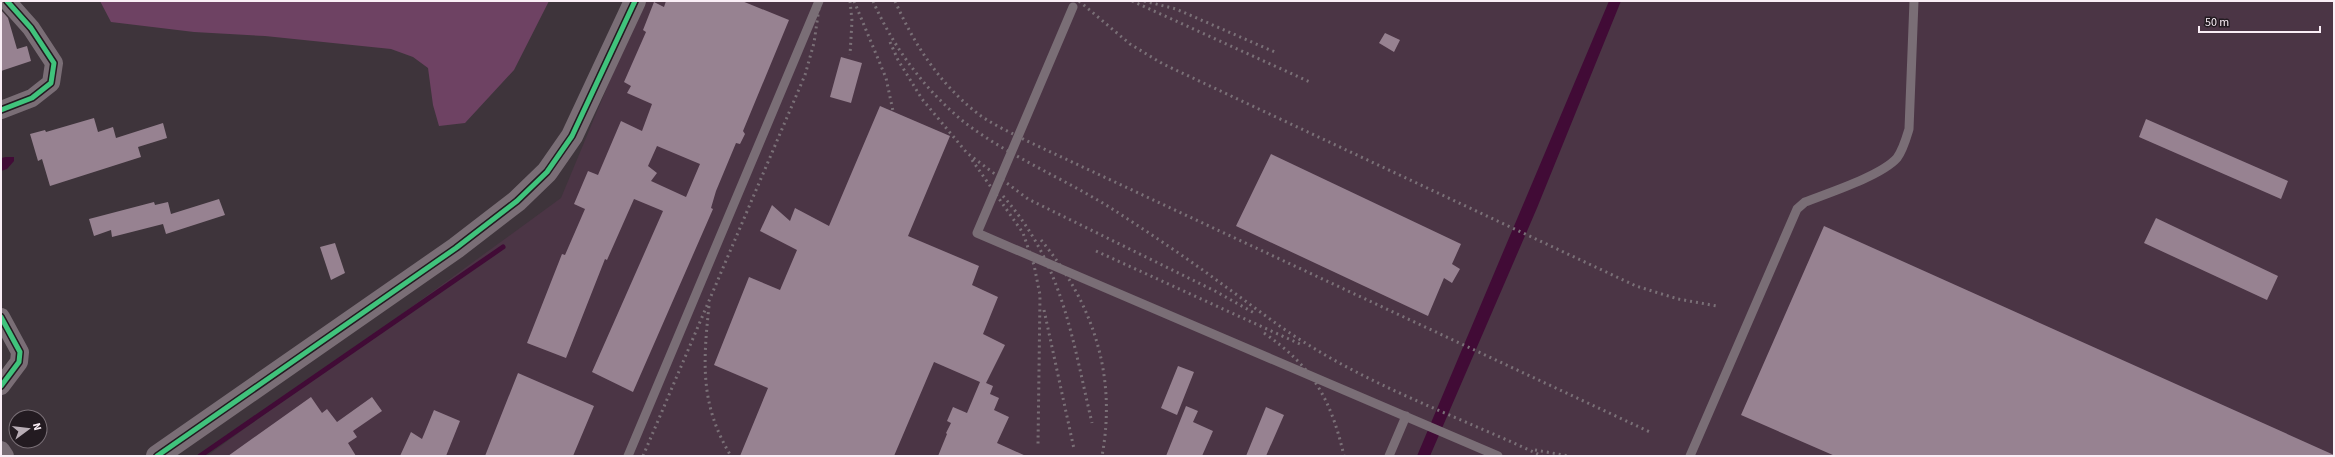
<svg xmlns="http://www.w3.org/2000/svg" width="2335" height="457" viewBox="0 0 2335 457" font-family="'Source Sans 3',sans-serif">
  <rect width="100%" height="100%" fill="#3e343b"/>
  <!-- built -->
  <path fill="#4b3545" d="M643,1H2334V456H207L561,198Z"/>
  <!-- green -->
  <path fill="#6e4263" d="M100,1H549L514,70L465,123L439,126L433,105L428,68L413,57L391,49L265,36L194,32L111,22Z"/>
  <!-- water -->
  <path fill="#410b36" d="M1609,1H1621L1537,208L1430,456H1417Z
    M6,157H14V161L7,169L1,171V158Z"/>
  <g fill="none" stroke-linecap="round" stroke-linejoin="round">
    <!-- stream -->
    <path stroke="#410b36" stroke-width="5" d="M200,456L503,247"/>
  </g>
  <!-- building -->
  <path fill="#978291" fill-rule="evenodd" d="M666,1H742L789,20L743,131L745,134L740,144L736,143L716,191L711,208L713,209L633,392L592,372L663,211L634,199L607,260L605,259L566,358L527,343L562,254L565,255L585,209L574,204L588,171L598,175L621,121L642,131L652,104L627,93L631,86L624,82L646,32L643,30L654,2L664,7ZM657,146L700,164L686,197L651,181L657,173L648,166Z
    M1,10L8,18L17,49L27,46L31,61L1,71Z
    M1385,33L1400,40L1394,52L1379,43Z
    M841,57L862,63L851,103L830,97Z
    M880,106L950,136L908,236L979,266L972,285L998,297L983,334L1005,345L986,383L993,386L990,394L999,398L994,410L1009,417L997,443L1026,456H938L947,434L946,433L951,423L947,421L953,407L967,413L980,382L934,362L894,456H740L768,388L714,365L749,277L780,290L797,250L760,231L772,205L790,221L795,208L829,226Z
    M94,118L98,132L113,127L116,138L163,123L167,138L138,147L141,157L50,186L42,159L38,161L30,134L45,130L46,132Z
    M2146,119L2288,181L2281,199L2139,137Z
    M1271,154L1461,244L1452,264L1460,269L1452,283L1444,278L1428,316L1236,226Z
    M219,199L225,215L166,234L163,224L112,237L111,230L94,236L89,219L154,202L155,205L168,202L171,214Z
    M2156,218L2278,276L2267,300L2144,243Z
    M1824,226L2334,455V456H1835L1741,415Z
    M335,243L345,273L331,280L320,247Z
    M1178,366L1194,372L1177,415L1161,408Z
    M518,373L594,406L573,456H485Z
    M311,397L322,413L327,409L337,422L372,397L382,411L353,431L357,437L348,443L356,456H228Z
    M1186,406L1198,411L1193,422L1213,431L1202,456H1166Z
    M1266,407L1284,415L1266,456H1246Z
    M434,410L460,421L446,456H400L411,432L422,439Z"/>
  <g fill="none" stroke-linecap="round" stroke-linejoin="round">
    <!-- service -->
    <path stroke="#7a6e76" stroke-width="9" d="M1073,7L977,233L1498,456
      M628,456L819,1
      M1389,456L1406,416
      M1690,456L1797,209L1805,202C1828,193 1881,176 1897,158C1903,150 1906,139 1909,129L1914,1"/>
    <!-- minor -->
    <path stroke="#7a6e76" stroke-width="18" d="M1,110L32,98L51,83L54,63L31,28L7,1
      M1,317L20,352L19,362L1,386
      M1,450L5,456"/>
    <!-- tertiary -->
    <path stroke="#7a6e76" stroke-width="22" d="M157,456L456,248L517,201L547,172L572,136L635,1"/>
    <!-- rail -->
    <path stroke="#7a7077" stroke-width="3" stroke-dasharray="2 4" stroke-linecap="butt" d="M850,1L852,21L850,55
      M854,1L886,78L893,111
      M873,1C893,47 925,90 964,122C1011,158 1068,180 1117,212C1154,236 1191,261 1226,287C1253,306 1279,327 1307,344C1380,390 1464,419 1542,456
      M895,1C914,44 939,83 977,113C991,124 1010,132 1025,140L1652,433
      M1079,1L1130,44L1163,64L1636,286L1678,299L1717,306
      M1132,1L1312,83
      M1144,1L1176,9L1277,53
      M890,42L898,60L922,99L967,153L1028,199L1215,291L1256,314
      M972,160L1023,233L1034,265L1040,295L1038,445
      M1003,196C1063,264 1072,338 1092,423
      M1041,240C1093,303 1117,375 1102,456
      M1096,251L1302,345
      M709,306C703,363 700,405 731,456
      M1044,310L1074,449
      M1264,333C1313,367 1331,399 1344,456
      M1535,450L1569,456
      M643,456L805,75L814,43L820,1"/>
    <!-- cycleway casing -->
    <g stroke="#231b21" stroke-width="8">
      <path id="cycleway" d="M1,110L32,98L51,83L54,63L31,28L7,1
        M1,317L20,352L19,362L1,386
        M157,456L456,248L517,201L547,172L572,136L635,1"/>
    </g>
    <!-- cycleway -->
    <use href="#cycleway" stroke="#40c37c" stroke-width="5"/>
  </g>
  <!-- border -->
  <rect width="2335" height="457" fill="none" stroke="#faeef6" stroke-width="4"/>
  <!-- north arrow -->
  <g transform="translate(28 429) rotate(75)"><circle r="19" fill="#231b21" stroke="#796f76"/>
  <path d="M0-3L7 15L0 10L-7 15Z" fill="#b8adb5"/>
  <text y="-6" font-size="11" font-weight="bold" text-anchor="middle" fill="#faeef6">N</text>
  </g>
  <!-- scale -->
  <path d="M2199 26v6h121v-6" fill="none" stroke="#faeef6" stroke-width="2"/>
  <text x="2205" y="26" font-size="12" fill="#faeef6" stroke="#231b21" stroke-width="3" paint-order="stroke">50 m</text>
</svg>
